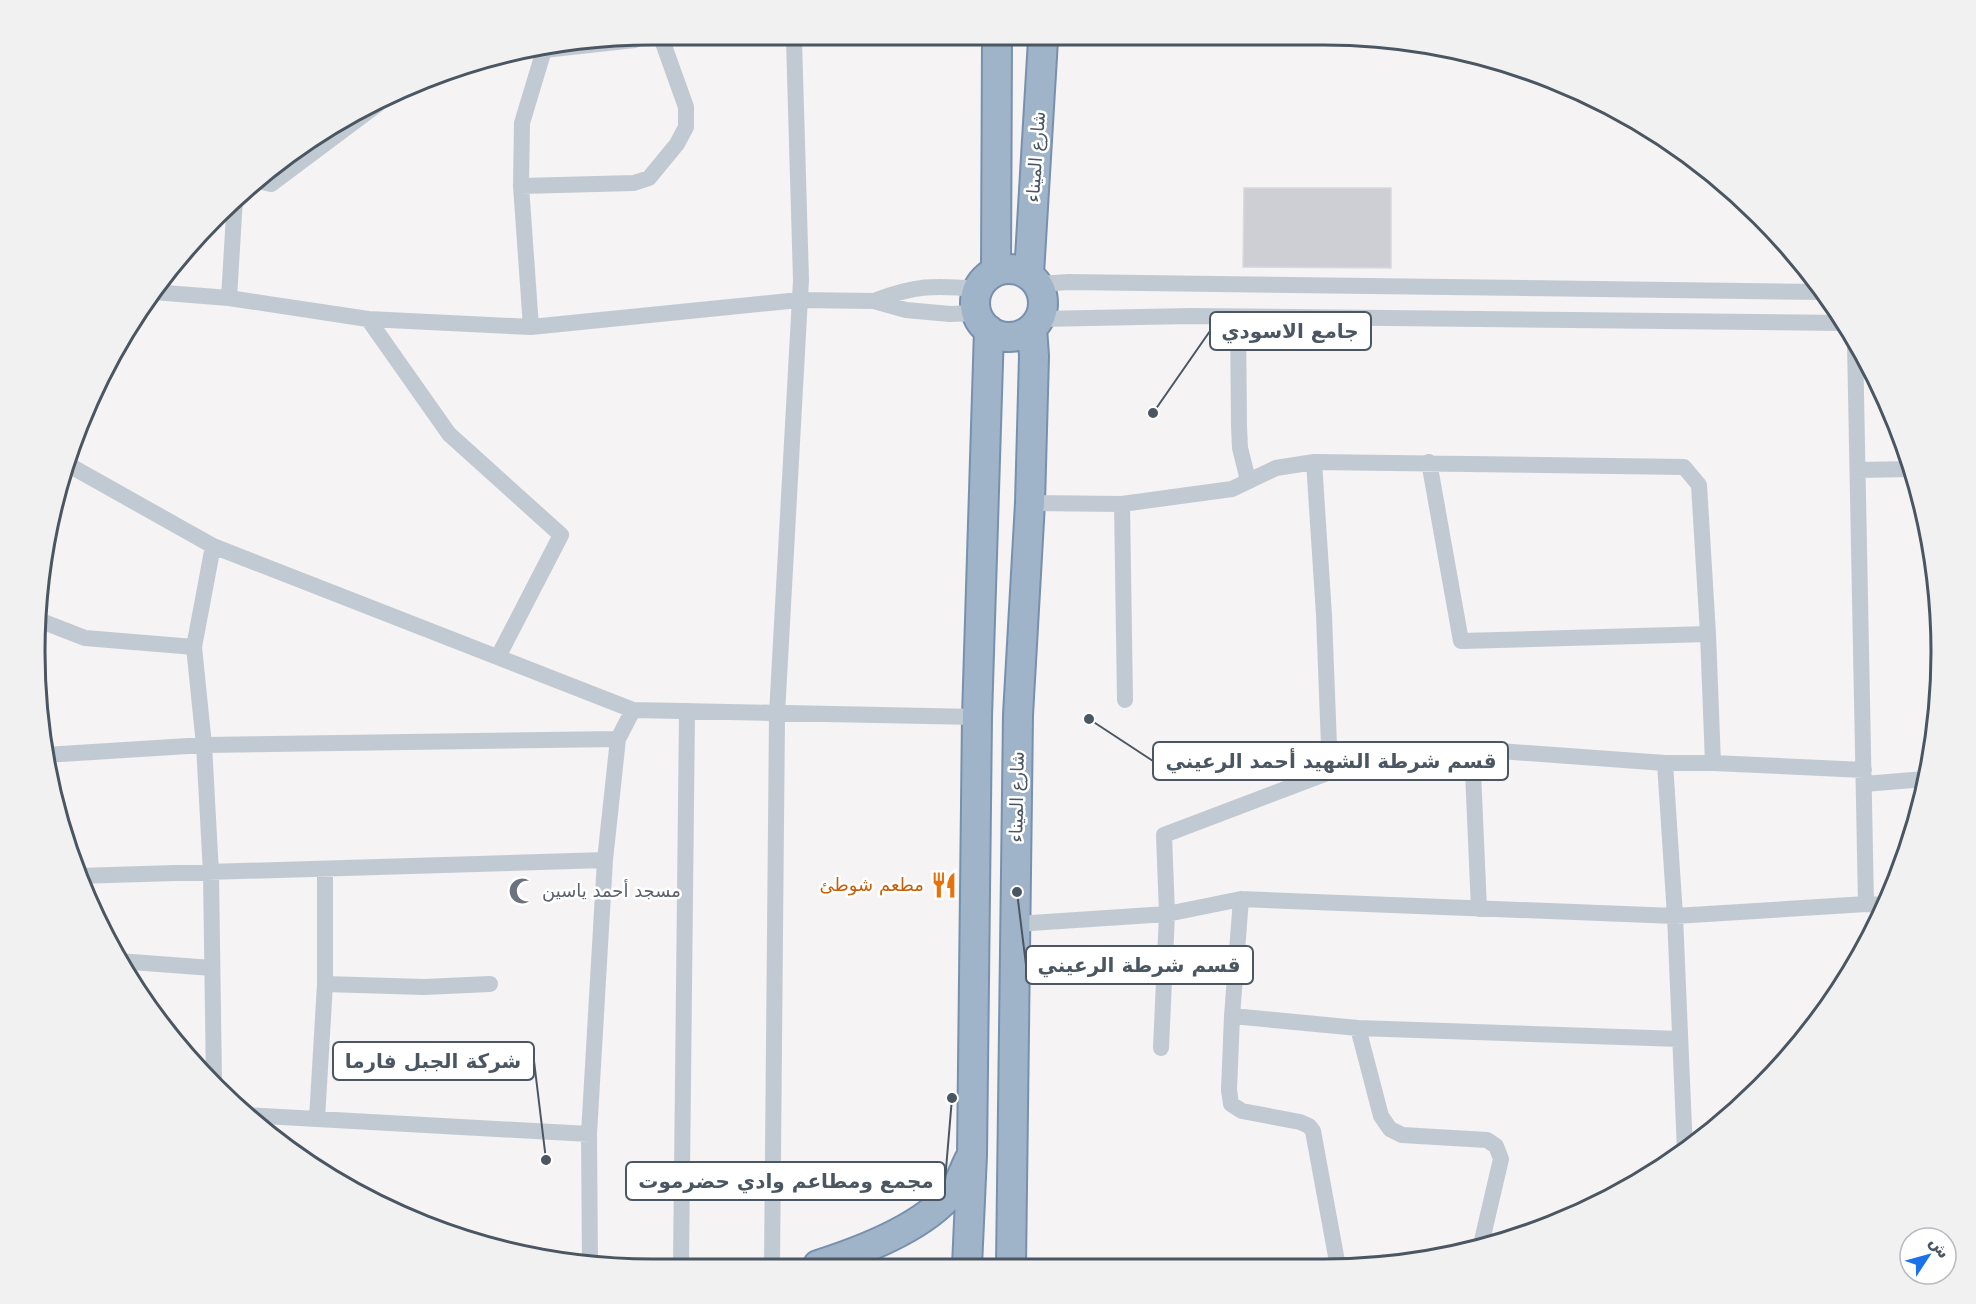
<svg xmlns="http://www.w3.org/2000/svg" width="1976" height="1304" viewBox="0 0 1976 1304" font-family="'DejaVu Sans',Cairo,sans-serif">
  <rect width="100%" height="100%" fill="#f5f3f3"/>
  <!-- building -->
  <path fill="#cdcfd5" stroke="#d7d9de" stroke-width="1.5" d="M1244,188H1391V268L1243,267Z"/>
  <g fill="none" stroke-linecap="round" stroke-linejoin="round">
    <!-- trunk casing -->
    <g stroke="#7690ad" stroke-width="32">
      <path id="trunk" d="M975 303a34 34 0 1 1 68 0a34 34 0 1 1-68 0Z
        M996,271L997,40
        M1029,274L1043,40
        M818,1265C862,1251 931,1225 957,1185C962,1177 965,1168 969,1160
        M967,1266L972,1155L977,717L989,330
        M1011,1266L1018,715L1030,503L1034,356L1032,328"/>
    </g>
    <!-- minor -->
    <path stroke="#c1cad2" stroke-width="16" d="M541,47L544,50L635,40
      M254,180L271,184L378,104
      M521,186L522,123L544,50
      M1038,284L1069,282L1824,292
      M153,292L229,298L368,319L531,327L799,300L874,301L906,310L950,314L977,313
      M229,298L235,198
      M874,301C915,285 935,285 978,289
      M1238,317L1239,426L1240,448L1248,480
      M368,319L449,434L561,535L498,657
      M1040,319L1191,316L1843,323
      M531,327L521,186L634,183L649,178L677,144L686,127V107L662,40
      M1855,343L1866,904
      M1314,462L1324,615L1330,772
      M1429,462L1461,641L1708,634
      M67,464L213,546L633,710L977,717
      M1858,470L1912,469
      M1030,503L1122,504L1125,700
      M1122,504L1232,489L1276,468L1314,462L1684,467L1699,485L1708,634L1713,763
      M213,546L194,647L204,745L211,873L214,1083
      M36,619L85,638L194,647
      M1472,749L1479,909
      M45,755L204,745L618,739
      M1665,763L1675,916L1685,1151
      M1864,784L1925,779
      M78,876L605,860
      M1241,899L1232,1016L1229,1090L1231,1104L1242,1111L1300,1122L1309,1126L1313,1131L1338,1267
      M1015,924L1167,914L1241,899L1675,916L1866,904L1884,905
      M118,961L212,968
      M325,984L424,987L490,984
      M1232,1016L1358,1028L1680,1039
      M1358,1028L1381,1116L1390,1129L1402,1135L1487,1140L1496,1146L1501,1159L1480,1249
      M1161,1048L1167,914L1164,835L1330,772L1472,749L1665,763H1713L1864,770
      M243,1115L589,1134L590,1264
      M317,1119L325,984V869
      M589,1134L605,860L618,739L633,710
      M681,1265L687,711
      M772,1265L777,714L801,280L794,40
      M1330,1268L1387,1264"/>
    <!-- trunk -->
    <use href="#trunk" stroke="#9fb4c9" stroke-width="28"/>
  </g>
  <!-- icons -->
  <defs>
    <g id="restaurant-bare" transform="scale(2.07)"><path d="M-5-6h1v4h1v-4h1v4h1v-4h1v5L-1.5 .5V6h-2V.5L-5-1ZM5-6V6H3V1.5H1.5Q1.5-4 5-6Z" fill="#e8710a" stroke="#fff" stroke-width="2.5" paint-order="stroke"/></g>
    <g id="mosque-bare" transform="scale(2.07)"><path d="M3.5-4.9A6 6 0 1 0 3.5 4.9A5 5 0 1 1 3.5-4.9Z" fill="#6b7280" stroke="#fff" stroke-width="2.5" paint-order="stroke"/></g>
  </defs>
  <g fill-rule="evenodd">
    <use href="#restaurant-bare" x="944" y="885"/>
    <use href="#mosque-bare" x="522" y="891"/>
  </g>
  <g text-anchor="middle" stroke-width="5" stroke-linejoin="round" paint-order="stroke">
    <!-- street labels -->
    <g font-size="18" fill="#4a5661" stroke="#fff">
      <text transform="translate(1036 157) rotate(-86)" y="6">شارع الميناء</text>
      <text transform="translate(1017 797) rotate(-89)" y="6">شارع الميناء</text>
    </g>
    <!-- food labels -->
    <g font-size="18" fill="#c56008" stroke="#fff" text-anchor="end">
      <text x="924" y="891">مطعم شوطئ</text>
    </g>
    <!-- worship labels -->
    <g font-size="18" fill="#5b616d" stroke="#fff" text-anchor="start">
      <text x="542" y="897">مسجد أحمد ياسين</text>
    </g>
  </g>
  <!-- crop -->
  <path d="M0 0H1976V1304H0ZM652 45H1324A607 607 0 0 1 1931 652V652A607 607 0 0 1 1324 1259H652A607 607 0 0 1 45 652V652A607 607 0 0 1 652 45Z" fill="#f1f1f2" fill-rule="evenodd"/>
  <path fill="none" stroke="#4a5661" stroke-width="3" d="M652 45H1324A607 607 0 0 1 1931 652V652A607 607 0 0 1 1324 1259H652A607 607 0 0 1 45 652V652A607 607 0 0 1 652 45Z"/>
  <!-- callouts -->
  <path fill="none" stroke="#4a5661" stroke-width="2" d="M1153 413L1210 331M1089 719L1153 761M1017 892L1026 965M546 1160L534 1061M952 1098L945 1181"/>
  <g fill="#4a5661" stroke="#fff" stroke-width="2">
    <circle cx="1153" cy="413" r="6"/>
    <circle cx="1089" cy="719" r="6"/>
    <circle cx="1017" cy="892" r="6"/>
    <circle cx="546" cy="1160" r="6"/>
    <circle cx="952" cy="1098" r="6"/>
  </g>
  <g fill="#fff" stroke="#4a5661" stroke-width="2">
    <rect x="1210" y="312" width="161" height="38" rx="6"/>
    <rect x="1153" y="742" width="355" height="38" rx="6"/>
    <rect x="1026" y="946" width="227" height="38" rx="6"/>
    <rect x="333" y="1042" width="201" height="38" rx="6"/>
    <rect x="626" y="1162" width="319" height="38" rx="6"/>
  </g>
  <g font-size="20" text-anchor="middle" font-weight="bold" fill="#4a5661">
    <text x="1290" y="338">جامع الاسودي</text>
    <text x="1331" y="768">قسم شرطة الشهيد أحمد الرعيني</text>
    <text x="1139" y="972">قسم شرطة الرعيني</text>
    <text x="433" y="1068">شركة الجبل فارما</text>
    <text x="786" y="1188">مجمع ومطاعم وادي حضرموت</text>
  </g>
  <!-- north arrow -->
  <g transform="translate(1928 1256) rotate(54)"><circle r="28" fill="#ffffff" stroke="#b7bbc0" stroke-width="1.5"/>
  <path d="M0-4.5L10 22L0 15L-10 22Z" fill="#1a73e8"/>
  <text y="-9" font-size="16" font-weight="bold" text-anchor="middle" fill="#4a5661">ش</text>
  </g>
</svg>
